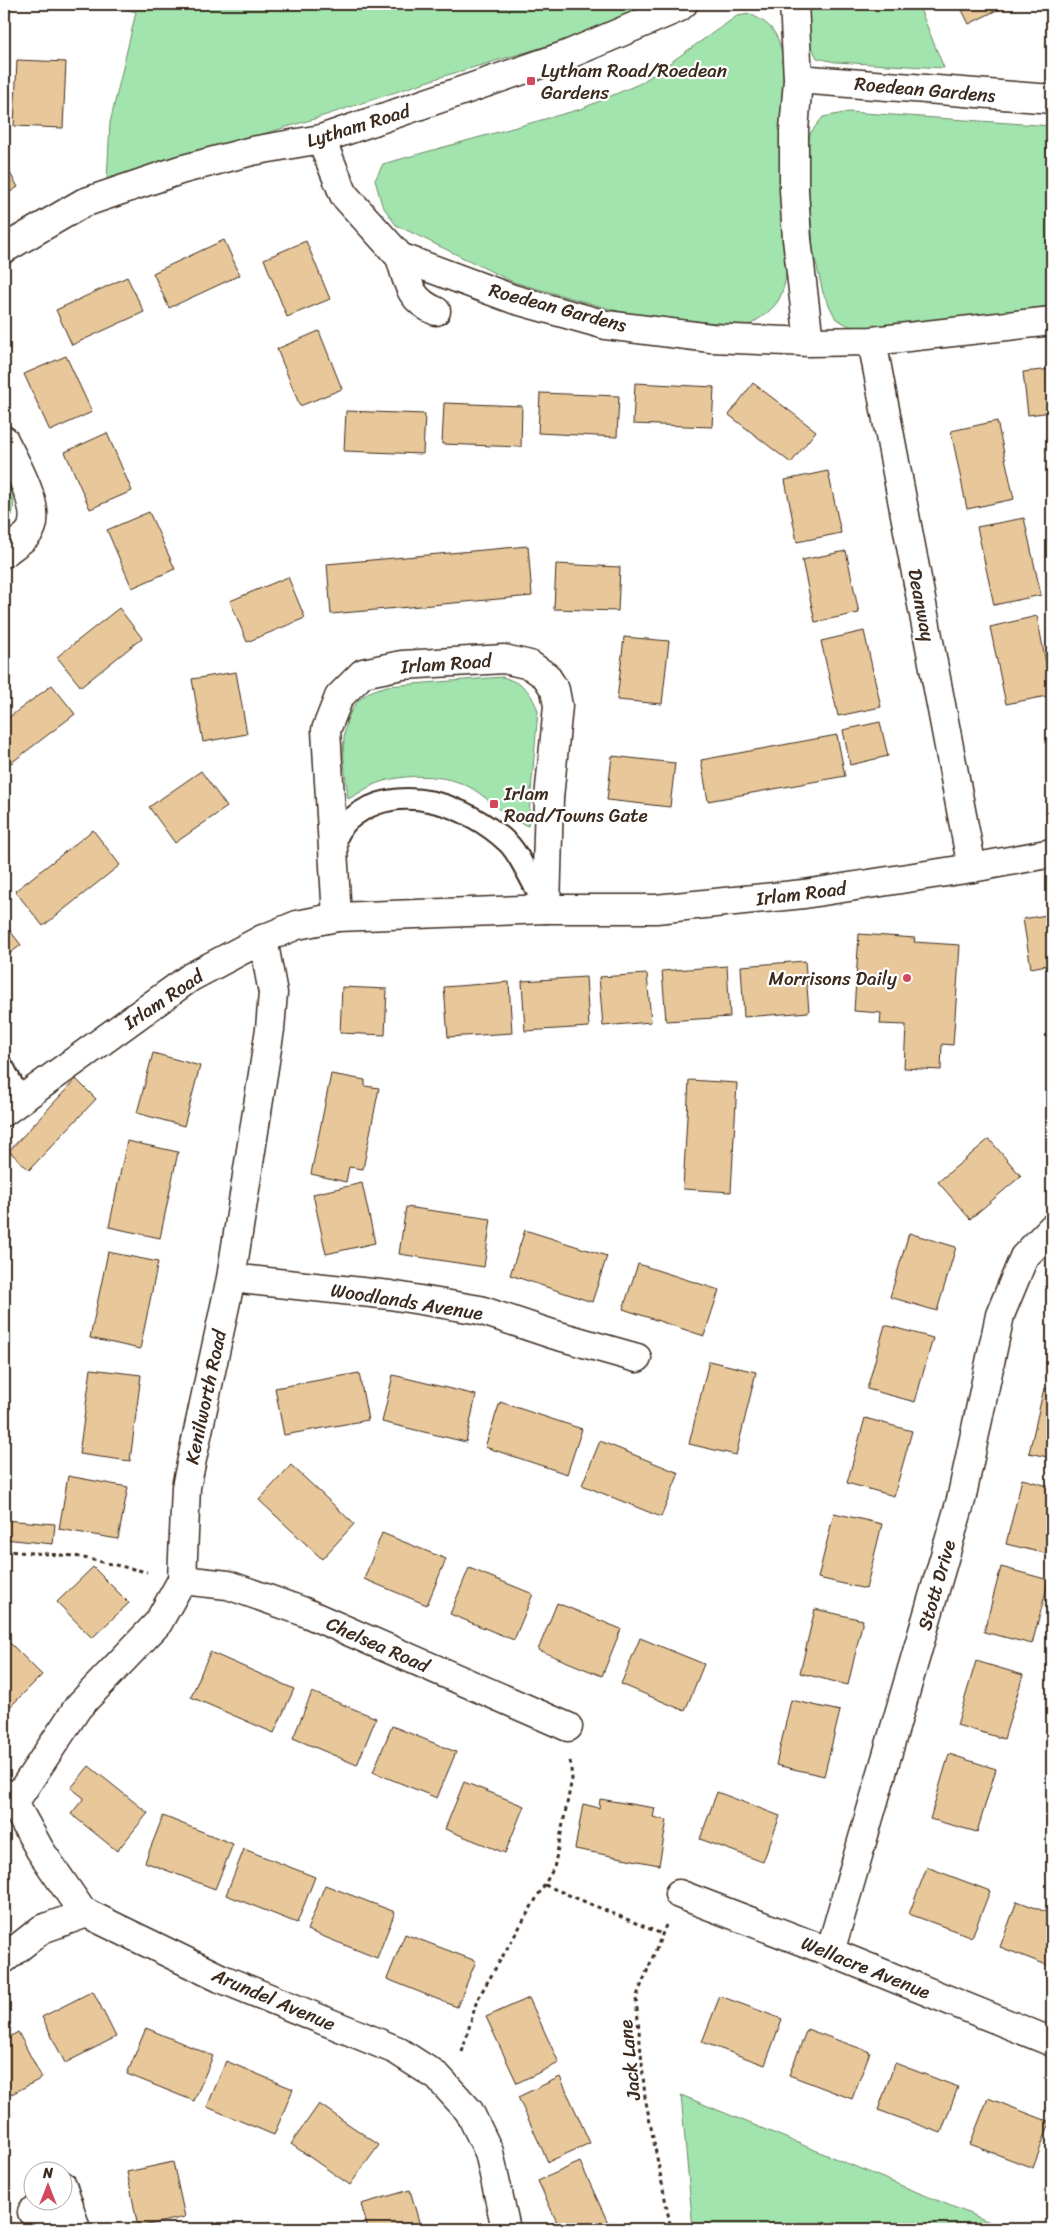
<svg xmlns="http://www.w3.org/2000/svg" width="1056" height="2233" viewBox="0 0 1056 2233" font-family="Sriracha,sans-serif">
  <rect width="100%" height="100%" fill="#fff"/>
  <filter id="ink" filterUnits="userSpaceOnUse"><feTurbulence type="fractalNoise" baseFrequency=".02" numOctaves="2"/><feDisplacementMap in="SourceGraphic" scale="10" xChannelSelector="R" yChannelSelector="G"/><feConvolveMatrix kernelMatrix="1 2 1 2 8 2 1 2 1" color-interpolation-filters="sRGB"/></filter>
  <g filter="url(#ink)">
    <!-- green -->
    <path fill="#a2e4ae" stroke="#6e8766" d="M109,4H655L554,44L444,76L314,119L107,180L110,123L136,12Z
      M809,4H918L944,68L835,62L817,58L810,44Z
      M750,14C766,22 774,27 780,45C790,78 781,131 781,167C781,207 796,257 781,295C776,309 760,318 748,326L632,315L513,282L396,225L382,205L375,180L383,164L581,109L641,83L737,16Z
      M849,112L1052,126V306L855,329L836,319L823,293L813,249L806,149L811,132L823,117Z
      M4,473C12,489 21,512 4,525Z
      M503,677C525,685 530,690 538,711L528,826C506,819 492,801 473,789C447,773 403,773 375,784C366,788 357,795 348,799C345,765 333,715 368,693C373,690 381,688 387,686Z
      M681,2095L1007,2229H693Z"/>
    <!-- building -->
    <path fill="#e8c89a" stroke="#3b2a1e" d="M959,4H1009L969,24Z
      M17,60L66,62L63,128L14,126Z
      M4,163L18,187L4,196Z
      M224,240L240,275L169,308L153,273Z
      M306,241L330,299L287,317L264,259Z
      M127,277L144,312L72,345L56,310Z
      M319,331L342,389L300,406L277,349Z
      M66,356L92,412L50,431L24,374Z
      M1052,369V412L1028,415L1023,372Z
      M635,383L714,387L712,427L633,424Z
      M753,383L816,431L791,463L729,415Z
      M540,393L619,396L617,437L538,433Z
      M444,403L522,406L521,447L442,444Z
      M346,411L425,414L423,454L344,451Z
      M997,421L1014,499L967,509L951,431Z
      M107,433L132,491L90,509L65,452Z
      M828,471L841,533L797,542L785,480Z
      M149,512L175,569L132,588L107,530Z
      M1024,518L1041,595L994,605L977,527Z
      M528,546L532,596L331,614L327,564Z
      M846,551L859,613L815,622L802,560Z
      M556,564L620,567L618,611L554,609Z
      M288,577L305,618L247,642L230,601Z
      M119,608L142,638L81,687L57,657Z
      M1037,616L1052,695L1006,704L990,627Z
      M864,631L881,707L838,716L821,641Z
      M624,637L669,641L662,704L617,700Z
      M236,672L247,734L203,742L192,679Z
      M52,685L75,714L11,763L4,753V721Z
      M880,722L888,756L850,765L843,730Z
      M837,735L845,776L708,801L701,760Z
      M612,756L675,763L670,807L607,800Z
      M201,771L227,807L175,843L149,807Z
      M93,830L120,865L43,926L15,891Z
      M1052,914V964L1031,968L1023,919Z
      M4,923L21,945L4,958Z
      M859,934L915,938L914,942L960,945L953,1045L942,1044L941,1070L904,1068L906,1025L880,1024L881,1013L854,1011Z
      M805,961L809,1012L744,1017L741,966Z
      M727,966L730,1017L666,1021L662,971Z
      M647,974L651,1022L603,1026L599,977Z
      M586,977L589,1027L525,1031L522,981Z
      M509,982L512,1033L448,1037L444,987Z
      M342,987L387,989L385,1035L340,1033Z
      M153,1053L200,1066L184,1126L137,1113Z
      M331,1074L365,1080V1086L379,1088L363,1169L349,1167L346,1182L311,1174Z
      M76,1079L96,1099L29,1170L9,1151Z
      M689,1080L737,1083L731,1192L683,1189Z
      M989,1139L1021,1176L970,1219L938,1182Z
      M127,1141L178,1152L160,1238L109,1227Z
      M362,1183L375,1243L326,1254L313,1194Z
      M406,1207L491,1219L484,1267L399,1254Z
      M525,1230L607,1256L592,1302L510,1275Z
      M909,1233L956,1247L937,1311L890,1297Z
      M108,1252L158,1262L140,1349L90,1338Z
      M638,1264L719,1290L704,1336L623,1309Z
      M885,1325L933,1338L915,1402L867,1389Z
      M709,1361L756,1372L736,1455L689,1444Z
      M91,1369L141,1375L130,1461L79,1454Z
      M359,1373L368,1420L284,1435L275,1388Z
      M393,1375L476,1395L466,1442L382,1422Z
      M1044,1388L1052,1390V1458L1029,1453Z
      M500,1402L582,1429L567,1474L485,1447Z
      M865,1418L912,1431L894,1496L847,1483Z
      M600,1441L679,1473L661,1517L582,1485Z
      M291,1465L354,1524L322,1559L259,1500Z
      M68,1476L128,1487L118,1539L59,1529Z
      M1022,1479L1052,1487V1555L1006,1544Z
      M834,1513L882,1524L866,1589L818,1578Z
      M4,1520L55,1524L53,1544L4,1539Z
      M382,1533L446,1559L427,1605L364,1579Z
      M93,1567L129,1603L92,1638L57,1602Z
      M1001,1567L1049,1580L1032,1644L984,1632Z
      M469,1568L533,1594L514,1640L450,1614Z
      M557,1603L621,1629L602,1676L538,1650Z
      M815,1609L863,1620L848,1685L800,1673Z
      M4,1637L42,1675L7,1710L4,1707Z
      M640,1638L704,1664L685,1711L621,1684Z
      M210,1652L294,1689L274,1733L191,1697Z
      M976,1661L1023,1675L1004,1739L957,1725Z
      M312,1692L376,1718L357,1765L293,1738Z
      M791,1700L840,1711L824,1776L776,1765Z
      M392,1726L456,1752L437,1798L373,1772Z
      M949,1754L996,1769L977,1832L930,1819Z
      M89,1766L148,1813L117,1851L71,1814L84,1798L71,1788Z
      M464,1782L524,1806L505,1853L445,1829Z
      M717,1792L780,1816L763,1862L700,1839Z
      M600,1799L655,1808L653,1817L667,1820L659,1865L575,1849L583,1804L599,1808Z
      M163,1816L233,1844L215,1889L145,1862Z
      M244,1849L315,1877L297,1923L226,1895Z
      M927,1867L990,1891L972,1937L909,1914Z
      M325,1885L395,1912L377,1958L307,1930Z
      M1017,1901L1052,1914V1967L1000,1947Z
      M405,1934L476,1961L457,2007L387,1979Z
      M93,1991L116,2037L65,2063L42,2017Z
      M720,1996L782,2019L765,2065L702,2042Z
      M529,1998L559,2063L517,2083L486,2017Z
      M146,2028L213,2056L194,2101L127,2074Z
      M807,2029L870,2052L852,2099L789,2075Z
      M18,2032L42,2078L4,2098V2040Z
      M226,2061L293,2089L274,2135L207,2107Z
      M895,2063L958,2087L941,2133L878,2110Z
      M560,2077L590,2143L548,2162L518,2097Z
      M988,2098L1050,2122L1033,2168L970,2144Z
      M319,2104L379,2145L350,2185L291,2144Z
      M173,2162L185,2217L138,2227L127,2172Z
      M580,2162L610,2227L605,2229H560L538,2181Z
      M410,2190L421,2229H368L361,2204Z"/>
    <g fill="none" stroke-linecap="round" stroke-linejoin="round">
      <!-- lane casing -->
      <g stroke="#3b2a1e" stroke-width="24">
        <path id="lane" d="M334,842C338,836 342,825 349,820C397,779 467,804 508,843C519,853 538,894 546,909
          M4,1068L20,1099"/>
      </g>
      <!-- street casing -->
      <g stroke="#3b2a1e" stroke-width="31">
        <path id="street" d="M794,4L798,79L794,131V190L797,239L809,342
          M798,79L1052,99
          M321,139L344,195L400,257L513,299L606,325L711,338L809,342L872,341L1052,321
          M4,249L83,203L180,170L252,151L321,139L567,55L678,8L683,4
          M400,257C408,282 409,300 436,311
          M872,341L972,868
          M4,440C14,461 46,513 28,534C21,541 11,547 4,553
          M337,917L326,730L339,697L363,673L402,665L504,659L530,665L546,676L555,690L558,706L549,798L546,909
          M231,1278L390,1295L480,1310L552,1334L637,1358
          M182,1580L228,1585L302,1611L568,1727
          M4,1793L14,1803L40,1850L82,1911L220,1978L396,2050L438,2077L469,2111L489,2152L506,2229
          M14,1803L78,1707L158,1623L182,1580L186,1487L231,1278L270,1029L273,993L263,939
          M679,1894L830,1952L1052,2042
          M830,1952L961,1500L1000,1315L1024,1257L1052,1228
          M4,1959L42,1929L87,1913
          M62,2185L76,2229
          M32,2212L69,2205"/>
      </g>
      <!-- secondary casing -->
      <g stroke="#3b2a1e" stroke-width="31">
        <path id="secondary" d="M4,1112L191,977L263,939L297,925L337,917L546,909H656L804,894L972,868L1052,853"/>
      </g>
      <!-- path -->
      <path stroke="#3b2a1e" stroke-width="3" stroke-dasharray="4 4" stroke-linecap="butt" d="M4,1551L75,1556L147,1572
        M545,1885L662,1934
        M666,1925L636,1998L645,2097L671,2229
        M462,2052L477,2000L554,1868L572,1779L570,1760"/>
      <!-- lane -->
      <use href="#lane" stroke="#fff" stroke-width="20"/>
      <!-- street -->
      <use href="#street" stroke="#fff" stroke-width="28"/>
      <!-- secondary -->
      <use href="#secondary" stroke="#fff" stroke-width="28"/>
    </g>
  </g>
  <!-- markers -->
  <g fill="#d1495b" stroke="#fff" stroke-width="2">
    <rect x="526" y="76" width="10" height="10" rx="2.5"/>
    <rect x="489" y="799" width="10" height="10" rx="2.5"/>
    <circle cx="907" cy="978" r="5"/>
  </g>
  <g text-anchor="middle" stroke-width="4.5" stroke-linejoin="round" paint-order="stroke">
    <!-- poi labels -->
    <g font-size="19" fill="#3b2a1e" stroke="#fff" text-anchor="start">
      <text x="541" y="77">Lytham Road/Roedean<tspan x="541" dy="22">Gardens</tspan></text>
      <text x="504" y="800">Irlam<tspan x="504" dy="22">Road/Towns Gate</tspan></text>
      <text x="897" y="985" text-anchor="end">Morrisons Daily</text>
    </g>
    <!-- street labels -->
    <g font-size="19" fill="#3b2a1e" stroke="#fff">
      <text transform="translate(925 89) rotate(5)" y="7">Roedean Gardens</text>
      <text transform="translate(358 125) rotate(-17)" y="7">Lytham Road</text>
      <text transform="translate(558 307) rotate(15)" y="7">Roedean Gardens</text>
      <text transform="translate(922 605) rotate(79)" y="7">Deanway</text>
      <text transform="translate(446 663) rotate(-4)" y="7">Irlam Road</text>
      <text transform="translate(801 893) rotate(-7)" y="7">Irlam Road</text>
      <text transform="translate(163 999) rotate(-34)" y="7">Irlam Road</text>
      <text transform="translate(407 1301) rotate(9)" y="7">Woodlands Avenue</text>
      <text transform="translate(205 1397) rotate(-78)" y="7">Kenilworth Road</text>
      <text transform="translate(936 1585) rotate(-74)" y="7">Stott Drive</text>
      <text transform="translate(378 1644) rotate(24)" y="7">Chelsea Road</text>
      <text transform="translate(866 1967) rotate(22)" y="7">Wellacre Avenue</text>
      <text transform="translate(274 1999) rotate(23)" y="7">Arundel Avenue</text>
      <text transform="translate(629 2060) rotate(-96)" y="7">Jack Lane</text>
    </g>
  </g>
  <!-- margin -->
  <rect width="1056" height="2233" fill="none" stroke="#fff" stroke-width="20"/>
  <rect x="10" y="10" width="1036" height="2213" fill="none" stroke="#3b2a1e" stroke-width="2" filter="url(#ink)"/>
  <!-- north arrow -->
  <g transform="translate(48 2186)"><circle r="24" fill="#ffffff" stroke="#b1aaa5"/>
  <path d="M0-4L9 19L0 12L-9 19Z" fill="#d1495b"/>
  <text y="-8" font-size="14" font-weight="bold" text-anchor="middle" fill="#3b2a1e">N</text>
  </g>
</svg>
